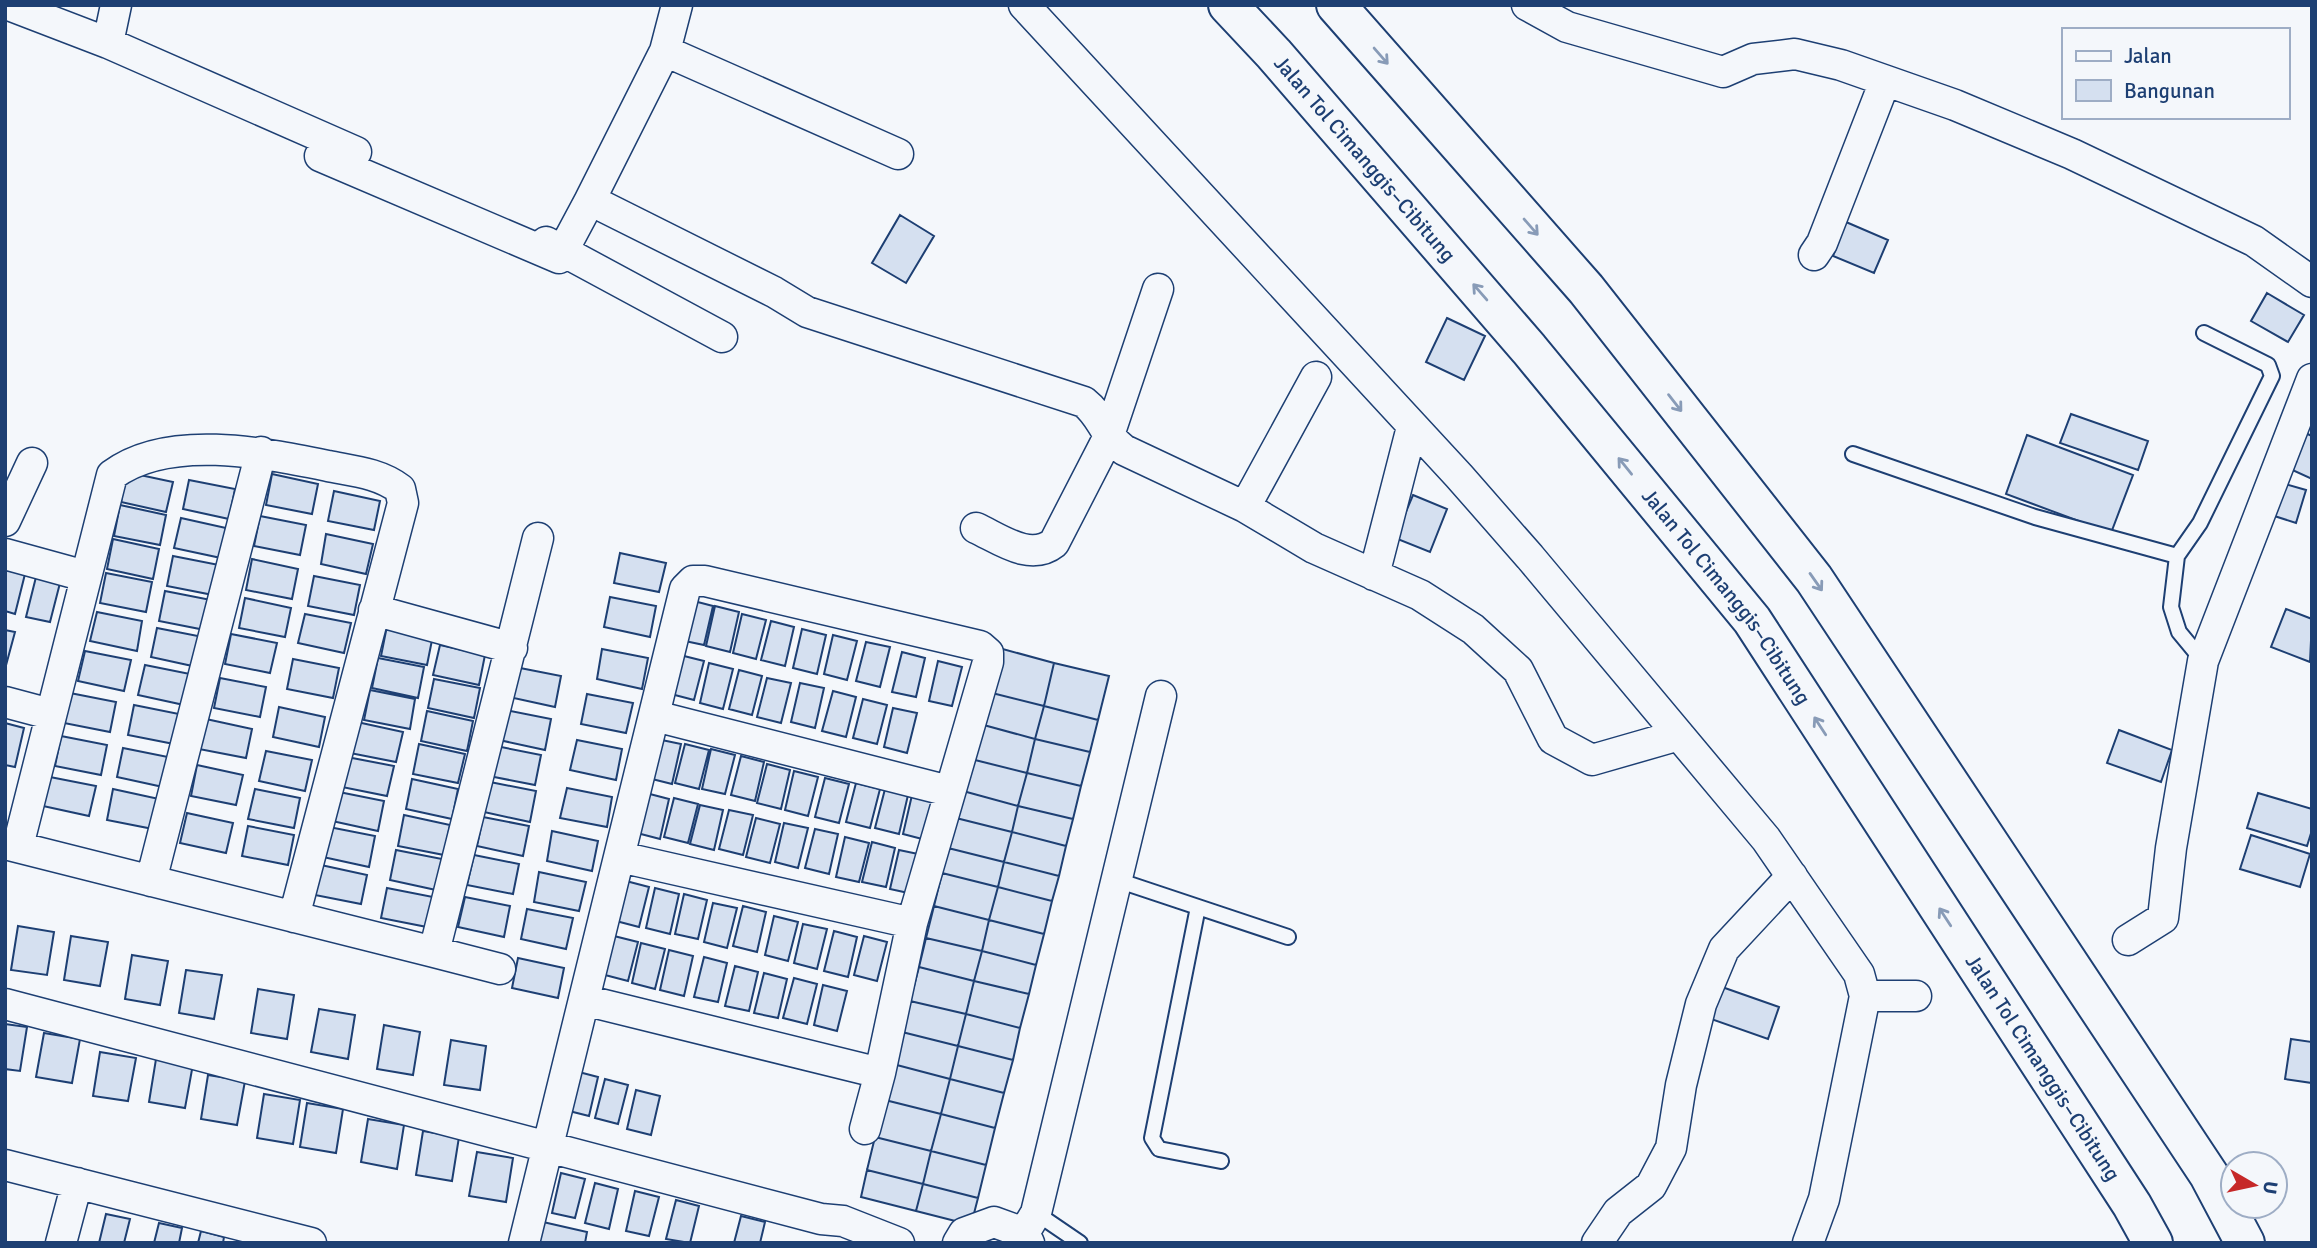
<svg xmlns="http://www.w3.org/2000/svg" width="2317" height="1248" viewBox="0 0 2317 1248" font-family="Signika,sans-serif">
  <rect width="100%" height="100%" fill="#f4f7fb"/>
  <!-- building -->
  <path fill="#d5e0f0" stroke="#1d3f73" stroke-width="2" d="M900,215L934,236L906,283L872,263Z
    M1846,222L1888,240L1874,273L1833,256Z
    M2267,293L2304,315L2288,342L2251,321Z
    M1447,318L1485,336L1464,380L1426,362Z
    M2071,414L2148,441L2138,470L2060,443Z
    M2303,432L2312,436V479L2288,468Z
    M2027,435L2133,475L2111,533L2006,494Z
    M126,472L173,482L166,512L121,502Z
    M272,474L318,484L312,514L266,505Z
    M189,480L235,489L229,519L183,509Z
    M2275,481L2306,490L2296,523L2265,513Z
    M334,491L380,501L374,530L328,521Z
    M1413,495L1447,509L1430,552L1395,538Z
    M120,505L166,515L160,545L114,536Z
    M260,516L306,525L300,555L254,546Z
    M181,518L226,528L221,558L174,548Z
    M326,534L373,544L366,574L321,564Z
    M113,539L159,549L153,579L107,569Z
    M620,553L666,563L659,592L614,583Z
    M173,556L219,565L213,595L167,586Z
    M252,559L298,569L292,599L246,590Z
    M5,570L25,574L15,614L5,611Z
    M106,573L152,582L146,612L100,603Z
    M314,576L360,585L354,615L308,606Z
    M36,577L60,583L50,622L26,617Z
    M165,591L211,600L205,630L159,621Z
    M610,597L656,606L650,637L604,627Z
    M245,598L291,608L285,637L239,628Z
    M690,600L713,606L704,645L680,640Z
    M715,606L739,612L730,652L706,646Z
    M2286,609L2312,619L2310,662L2271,647Z
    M97,612L142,621L137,651L90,641Z
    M305,614L351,623L344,653L298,643Z
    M742,614L766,620L756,659L733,653Z
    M771,621L794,627L785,666L761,660Z
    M387,626L433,635L427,665L381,656Z
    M157,628L203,637L197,667L151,657Z
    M802,629L826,635L817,674L793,668Z
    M5,630L15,632L5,669Z
    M231,634L277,643L270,673L225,664Z
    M833,635L857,641L847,680L824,674Z
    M866,642L890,647L880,687L856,681Z
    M440,645L485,655L479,685L433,675Z
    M999,648L1054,663L1044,706L988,692Z
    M602,649L648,658L642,689L597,679Z
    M85,651L131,660L124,691L78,681Z
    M902,652L925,658L916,697L892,692Z
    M680,655L704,661L694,700L671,694Z
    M378,658L424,667L418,698L372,688Z
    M293,659L339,668L333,698L287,689Z
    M938,661L962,667L952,706L929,701Z
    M709,663L733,669L723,709L700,703Z
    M1054,663L1109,676L1098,720L1044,706Z
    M145,665L190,674L184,705L138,695Z
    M515,667L561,676L555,707L509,697Z
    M739,670L762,676L752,715L729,709Z
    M220,678L266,687L260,717L214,708Z
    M767,678L791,683L781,723L757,717Z
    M434,679L480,688L474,718L428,708Z
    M800,683L824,688L815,728L791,722Z
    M370,690L415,699L410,729L364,720Z
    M833,691L856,697L846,737L822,731Z
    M988,692L1044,706L1035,739L980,724Z
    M70,693L116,702L110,732L64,723Z
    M587,694L633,703L626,733L581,724Z
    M863,699L887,705L877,744L853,738Z
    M134,705L179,714L174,744L128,735Z
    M1044,706L1098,720L1090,752L1035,739Z
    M279,707L325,717L319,747L273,737Z
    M893,708L917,713L907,753L884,747Z
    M506,710L551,719L545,750L499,740Z
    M427,711L473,721L467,751L421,741Z
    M206,719L252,729L246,758L199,749Z
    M357,722L403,732L396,762L350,753Z
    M5,723L24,728L15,767L5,765Z
    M980,724L1035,739L1027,773L971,759Z
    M2119,730L2172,750L2161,782L2107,763Z
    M61,736L107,745L101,775L55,766Z
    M657,739L681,744L672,784L648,778Z
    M1035,739L1090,752L1081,786L1027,773Z
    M577,740L622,749L616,780L570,770Z
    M419,744L465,754L458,783L413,774Z
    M685,744L709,750L699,789L675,783Z
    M496,746L541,755L535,785L489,776Z
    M123,748L168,757L163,787L117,777Z
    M711,749L735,755L725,794L702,789Z
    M266,751L312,760L305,791L259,781Z
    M741,756L764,762L755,801L731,795Z
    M347,757L394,766L387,796L342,787Z
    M971,759L1027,773L1018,806L963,791Z
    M767,764L790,770L781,809L757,803Z
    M197,765L243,775L236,805L191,796Z
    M794,771L818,777L808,816L785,810Z
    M1027,773L1081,786L1073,819L1018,806Z
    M50,777L96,786L89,816L43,806Z
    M825,778L849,784L839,823L815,817Z
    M412,779L458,789L452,819L406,809Z
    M490,782L536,791L530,822L484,812Z
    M856,783L880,789L870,828L846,822Z
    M567,788L612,797L607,827L560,818Z
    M113,789L159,799L153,829L107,820Z
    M255,789L300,798L294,828L248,819Z
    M885,789L908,795L899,834L875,828Z
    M963,791L1018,806L1012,832L956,818Z
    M339,792L384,801L378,831L332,821Z
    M646,793L669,799L660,839L637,833Z
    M2258,793L2312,809V830L2307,846L2247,828Z
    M912,795L936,801L926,840L903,834Z
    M674,798L698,804L688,843L664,837Z
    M700,805L723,810L714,850L690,844Z
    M1018,806L1073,819L1066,846L1012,832Z
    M729,810L753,815L743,855L719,849Z
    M187,813L233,823L226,853L180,843Z
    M404,815L450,825L444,855L398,846Z
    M483,817L529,826L523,856L477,846Z
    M756,818L780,824L770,863L746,857Z
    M956,818L1012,832L1004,862L948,848Z
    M784,823L808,828L798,868L775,862Z
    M248,826L294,835L288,865L242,856Z
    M329,827L375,836L369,867L323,857Z
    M815,829L838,834L829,874L805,868Z
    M552,831L598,841L592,871L547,861Z
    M1012,832L1066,846L1059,876L1004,862Z
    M2251,835L2310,854L2300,887L2240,869Z
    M845,837L869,843L859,882L836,877Z
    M872,842L895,848L886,887L862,882Z
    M948,848L1004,862L998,887L942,873Z
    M396,850L442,859L436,890L390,880Z
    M899,850L923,855L913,894L890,889Z
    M474,855L519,864L513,894L467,885Z
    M1004,862L1059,876L1052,901L998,887Z
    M321,865L367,875L361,904L315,895Z
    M539,872L586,882L579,911L534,902Z
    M942,873L998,887L989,920L934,906Z
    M626,881L649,887L639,927L616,921Z
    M998,887L1052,901L1044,934L989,920Z
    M387,888L433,897L427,927L381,918Z
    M655,888L679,894L670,934L646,928Z
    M684,894L707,900L698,939L675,934Z
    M465,897L510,906L504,937L458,927Z
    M713,903L737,908L727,948L704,942Z
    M743,906L766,912L757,952L733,946Z
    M934,906L989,920L982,951L926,938Z
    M527,909L573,918L566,949L521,939Z
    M774,916L798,922L788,961L765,955Z
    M989,920L1044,934L1036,965L982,951Z
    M803,924L827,929L817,969L794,963Z
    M18,926L54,932L47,975L11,970Z
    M834,931L857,937L848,977L824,971Z
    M71,936L108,942L100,986L64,980Z
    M614,936L638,942L628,981L605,975Z
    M864,936L887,942L877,981L854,975Z
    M926,938L982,951L974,981L919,967Z
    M641,943L665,949L655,989L632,983Z
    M669,950L693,956L684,996L660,990Z
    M982,951L1036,965L1029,994L974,981Z
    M132,955L168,961L160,1005L125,999Z
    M704,957L727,963L718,1002L694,997Z
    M518,958L564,968L558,998L512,988Z
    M735,966L758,972L749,1011L725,1006Z
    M919,967L974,981L966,1014L910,1001Z
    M186,970L222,975L214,1019L179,1013Z
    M764,973L787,979L778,1018L754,1013Z
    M794,978L817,984L807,1024L783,1018Z
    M974,981L1029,994L1020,1028L966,1014Z
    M823,985L847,991L837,1031L814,1025Z
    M1722,987L1779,1007L1768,1039L1711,1019Z
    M258,989L294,995L287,1039L251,1033Z
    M910,1001L966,1014L958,1046L902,1032Z
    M319,1009L355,1015L348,1059L311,1052Z
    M966,1014L1020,1028L1013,1060L958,1046Z
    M5,1024L27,1027L20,1071L5,1069Z
    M384,1025L420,1032L413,1075L377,1069Z
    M902,1032L958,1046L950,1079L893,1064Z
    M44,1033L80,1039L72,1083L36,1077Z
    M2291,1039L2312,1042V1083L2285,1079Z
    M451,1040L486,1046L480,1090L444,1085Z
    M958,1046L1013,1060L1004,1093L950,1079Z
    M100,1052L136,1058L128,1101L93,1096Z
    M156,1059L193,1064L185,1108L149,1102Z
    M893,1064L950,1079L941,1114L885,1100Z
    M575,1071L598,1077L589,1116L565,1110Z
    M208,1075L245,1081L237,1125L201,1119Z
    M605,1079L628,1085L618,1124L595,1118Z
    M950,1079L1004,1093L995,1128L941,1114Z
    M636,1090L660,1096L651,1135L627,1129Z
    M264,1094L300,1100L293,1144L257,1138Z
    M885,1100L941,1114L931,1151L875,1137Z
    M307,1103L343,1109L336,1153L300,1147Z
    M941,1114L995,1128L986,1165L931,1151Z
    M368,1119L404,1125L397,1169L361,1162Z
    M423,1131L459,1137L452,1181L416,1175Z
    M875,1137L931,1151L923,1184L867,1170Z
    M931,1151L986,1165L978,1198L923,1184Z
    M477,1152L513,1158L506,1202L469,1196Z
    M867,1170L923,1184L916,1211L861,1197Z
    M561,1173L585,1179L575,1218L552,1213Z
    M595,1183L618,1189L609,1229L585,1223Z
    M923,1184L978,1198L971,1225L916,1211Z
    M635,1191L659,1197L649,1236L626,1231Z
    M676,1200L699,1206L690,1243L666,1239Z
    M106,1214L130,1219L124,1243H99Z
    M741,1216L765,1222L760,1243H734Z
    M543,1222L587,1232L585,1243L539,1242Z
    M159,1223L182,1228L179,1243H154Z
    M201,1231L224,1237L223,1243H198Z"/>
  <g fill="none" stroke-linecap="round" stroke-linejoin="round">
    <!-- service casing -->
    <g stroke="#1d3f73" stroke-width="18">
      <path id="service" d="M1853,454L2035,517L2177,556
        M2203,661L2179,632L2171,607L2177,556L2200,523L2272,376L2268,365L2204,333
        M1117,880L1288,937
        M1198,907L1152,1138L1159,1149L1221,1161
        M1036,1213L1080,1243"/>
    </g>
    <!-- minor casing -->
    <g stroke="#1d3f73" stroke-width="33">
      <path id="minor" d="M9,5L108,43L356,152
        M1024,5L1459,476L1530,557L1766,839L1859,974L1865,996L1824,1199L1808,1243
        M1527,5L1567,27L1723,72L1753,59L1795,54L1841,65L1955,105L2072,154L2254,241L2312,282
        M108,43L116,5
        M665,51L898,154
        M320,156L559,258L590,200L774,292L807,312L1084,402C1103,417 1102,433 1124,450L1245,507L1314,548L1420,595L1473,629L1518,670L1553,739L1592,760L1679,735
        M590,200L665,51L677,5
        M546,242L722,337
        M1814,255L1822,243L1885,81
        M1245,507L1316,377
        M5,521L32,463
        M976,528C1000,539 1030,562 1054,543L1108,438L1158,289
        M5,554L85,576
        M1374,575L1412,427
        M374,610L512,648
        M5,702L50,714
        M655,716L949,791
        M5,844L434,952L538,538
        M18,846L112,475C168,433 264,453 328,466C353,471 379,473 400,489L403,503L294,917
        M620,857L912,923
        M151,881L261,452
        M2128,940L2163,918L2171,848L2203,661L2312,379
        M434,952L500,969
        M1865,996H1916
        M5,1004L821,1219L843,1221L899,1243
        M865,1129L880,1073
        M5,1165L311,1243
        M1024,1233L1036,1213L1161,696
        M61,1243L77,1183
        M524,1243L685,589L693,581H705L980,646L988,653V662L912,923L880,1073L584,1000
        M958,1243L964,1233L994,1222L1024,1233L1029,1243
        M1597,1243L1618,1212L1651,1186L1671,1148L1681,1085L1701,1004L1724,949L1792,876"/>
    </g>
    <!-- motorway casing -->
    <g stroke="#1d3f73" stroke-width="42">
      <g id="motorway">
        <path id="s1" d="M1228,5L1274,54L1529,349L1752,620L2132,1205L2153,1243"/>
        <path d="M1336,5L1586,289L1814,579L2209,1175L2245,1243"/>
      </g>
    </g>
    <!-- service -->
    <use href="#service" stroke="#f4f7fb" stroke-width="14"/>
    <!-- minor -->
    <use href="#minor" stroke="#f4f7fb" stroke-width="30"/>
    <!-- motorway -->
    <use href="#motorway" stroke="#f4f7fb" stroke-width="38"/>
  </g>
  <!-- one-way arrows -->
  <defs><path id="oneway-shaft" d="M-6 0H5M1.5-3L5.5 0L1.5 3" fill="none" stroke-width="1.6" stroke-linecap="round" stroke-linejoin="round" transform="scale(1.75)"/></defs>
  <g stroke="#889bb7">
    <use href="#oneway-shaft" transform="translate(1381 56) rotate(49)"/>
    <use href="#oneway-shaft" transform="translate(1531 227) rotate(49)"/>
    <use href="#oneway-shaft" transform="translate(1480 292) rotate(-131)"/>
    <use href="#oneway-shaft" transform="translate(1675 403) rotate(52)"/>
    <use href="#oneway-shaft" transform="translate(1625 466) rotate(-129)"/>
    <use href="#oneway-shaft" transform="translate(1816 582) rotate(55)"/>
    <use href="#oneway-shaft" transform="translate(1820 726) rotate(-123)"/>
    <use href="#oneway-shaft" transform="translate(1945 917) rotate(-123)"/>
  </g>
  <g text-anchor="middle" stroke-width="5" stroke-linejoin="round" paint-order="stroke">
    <!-- street labels -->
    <g font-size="21" fill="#1d3f73" stroke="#f4f7fb">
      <text dy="7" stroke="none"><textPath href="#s1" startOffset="206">Jalan Tol Cimanggis–Cibitung</textPath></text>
      <text dy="7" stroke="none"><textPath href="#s1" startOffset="774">Jalan Tol Cimanggis–Cibitung</textPath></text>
      <text dy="7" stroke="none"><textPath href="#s1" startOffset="1342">Jalan Tol Cimanggis–Cibitung</textPath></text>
    </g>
  </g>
  <!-- border -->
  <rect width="2317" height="1248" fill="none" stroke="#1d3f73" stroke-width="14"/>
  <!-- legend -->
  <rect x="2062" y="28" width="228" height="91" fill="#f4f7fb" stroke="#9eadc5" stroke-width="2"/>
  <rect x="2076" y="51" width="35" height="10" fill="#f4f7fb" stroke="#9eadc5" stroke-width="2"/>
  <text x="2124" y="63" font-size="21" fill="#1d3f73">Jalan</text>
  <rect x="2076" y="80" width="35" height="21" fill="#d5e0f0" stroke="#9eadc5" stroke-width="2"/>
  <text x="2124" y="98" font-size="21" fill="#1d3f73">Bangunan</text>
  <!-- north arrow -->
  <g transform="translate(2254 1185) rotate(99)"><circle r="33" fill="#f4f7fb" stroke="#9eadc5" stroke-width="2"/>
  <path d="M0-5L12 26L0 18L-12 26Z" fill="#c62828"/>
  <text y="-10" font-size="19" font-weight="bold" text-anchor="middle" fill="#1d3f73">U</text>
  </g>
</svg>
